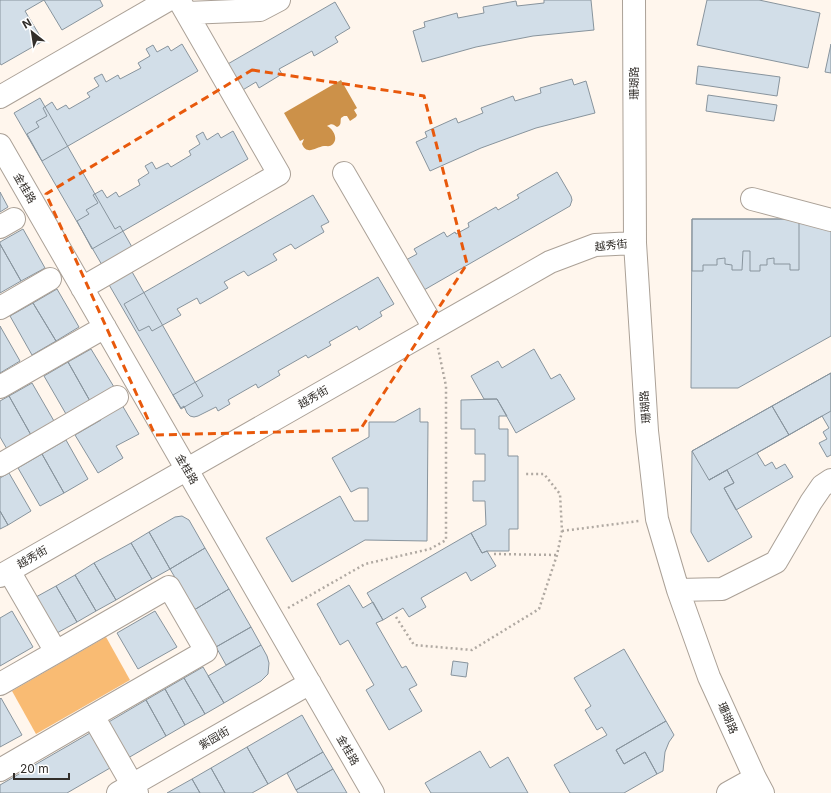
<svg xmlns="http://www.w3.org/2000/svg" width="831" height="793" viewBox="0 0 831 793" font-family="Inter,'Noto Sans SC',sans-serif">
  <rect width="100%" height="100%" fill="#fff6ed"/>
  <!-- forest -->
  <path fill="#f9bb73" d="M106,637L130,680L36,734L12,691Z"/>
  <!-- water -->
  <path fill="#cc9149" d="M341,80L357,108L354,110L357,115L356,117L350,121L347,116H344L341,118C340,122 342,125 337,127C333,124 332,123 327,126C332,128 339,138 333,144C330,147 328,146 324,146C316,147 307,156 302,144L304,139L300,141L284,113Z"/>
  <!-- building -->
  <path fill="#d2dee8" stroke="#88949d" d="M0,0H44L25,11L43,41L1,65L0,63Z
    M44,0H100L103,6L62,30Z
    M544,0H591L594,30L533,36L476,47L422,62L413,31L425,27L424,22L457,13L458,18L484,13L483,7L516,1L517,6L544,3Z
    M707,0H759L820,13L808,68L697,45Z
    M335,2L350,28L335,37L338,42L314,56L312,51L279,69L282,74L259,88L256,82L241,91L226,65Z
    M182,44L198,71L42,161L27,134L39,127L36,122L47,116L43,108L52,102L57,110L66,105L69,109L90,97L87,93L99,86L94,78L102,74L106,82L118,75L120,79L141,68L138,63L150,56L146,49L153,45L157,52L168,46L171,51Z
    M831,44V73L825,72Z
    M698,66L780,77L777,96L696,84Z
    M572,79L574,85L586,81L595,113L536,128L481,148L430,171L416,142L427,137L425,132L456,118L458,123L483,113L481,108L513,96L515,101L541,93L540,88Z
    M708,95L777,105L774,121L706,111Z
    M40,98L115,229L120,226L132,247L102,265L14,113Z
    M233,131L248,159L92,249L77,221L89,214L86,210L98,203L93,195L102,190L107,198L116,192L119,197L140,185L138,180L149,173L145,166L152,162L156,169L168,163L171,167L191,155L189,151L200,144L196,136L203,132L207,140L218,133L221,138Z
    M557,172L571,196L572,200L570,206L424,290L406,260L417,254L414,249L444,232L447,237L455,232L456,234L469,227L468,223L496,207L498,210L519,198L517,195Z
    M0,192L8,207L0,212Z
    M313,195L329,222L321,226L324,232L295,249L291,244L273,254L277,260L248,276L244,271L224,282L228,288L200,304L197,298L177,309L181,315L152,331L149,326L139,331L124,304Z
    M692,219H799L831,227V336L738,388H691Z
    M692,219H799V270H790V264H774V258L767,259V265H760V271H750V251H743L742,270H732V265L725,264V258L717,259V265H703V271H692Z
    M23,229L45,268L21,281L0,244V242Z
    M0,244L21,281L0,293Z
    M131,270L203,396L181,409L108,283Z
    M378,277L394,304L380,312L382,316L359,330L357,326L329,342L331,345L308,358L306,355L278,371L280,375L258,388L256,384L228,400L230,404L218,411L216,407L198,416L194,417L190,416L187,413L184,406L181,408L173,395Z
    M57,289L79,327L56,341L33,303Z
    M33,303L56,341L32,355L10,316Z
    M0,326L20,361L0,373Z
    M91,349L114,387L90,401L68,362Z
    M534,349L551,379L560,374L575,399L516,433L497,399H484L471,376L498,361L502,368Z
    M68,362L90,401L66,414L44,376Z
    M831,373V411L709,480L727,470L734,483L724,488L752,537L708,562L691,532L692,451Z
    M831,373V455L827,457L819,443L827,439L823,432L829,428L822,416L789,435L772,406Z
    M32,383L54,421L31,435L9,396Z
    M9,396L31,435L7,449L0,437V401Z
    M497,399L507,416H499V429H508V456H518V529H509V551H487L482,553L471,533L486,525L485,501H473V481H485V454H475V429H461V400Z
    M122,405L139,434L116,446L123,458L98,473L75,435L101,420L100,418Z
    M772,406L789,435L757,453L765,466L772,462L776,469L785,464L793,477L736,510L724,488L734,483L727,470L709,480L692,451Z
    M420,408V422H428L427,541L365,540L292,582L266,538L340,496L354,521H368V488H359L351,492L332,458L369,437V422H395Z
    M66,440L88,479L64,493L42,454Z
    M42,454L64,493L40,506L18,468Z
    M9,473L31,511L8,525L0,511V478Z
    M0,511L8,525L0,529Z
    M182,516L189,520L205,548L170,569L149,532L175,517Z
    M149,532L170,569L152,579L131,543Z
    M471,533L482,553L487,551L496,566L471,581L466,572L421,598L426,607L409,617L403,608L383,620L367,593Z
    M131,543L152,579L116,600L94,563Z
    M205,548L229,589L194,610L170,569Z
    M94,563L116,600L96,611L75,575Z
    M75,575L96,611L77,622L56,586Z
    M349,585L363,608L373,602L383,620L376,623L402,668L406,666L417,685L409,689L422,711L389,730L366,690L374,685L348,640L340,645L317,604Z
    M56,586L77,622L57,633L36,597Z
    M229,589L251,627L216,647L194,610Z
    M12,611L33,647L0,666V618Z
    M155,611L177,647L138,669L117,633Z
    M251,627L261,645L226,665L216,647Z
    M261,645L267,656L269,663L268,674L261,681L224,703L208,676Z
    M624,649L666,721L616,750L624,764L645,752L657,774L624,793H570L554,765L607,735L602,727L597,730L585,710L591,706L574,678Z
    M453,661L468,663L466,677L451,675Z
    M203,667L224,703L205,714L184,678Z
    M184,678L205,714L185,725L165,689Z
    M165,689L185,725L166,736L146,700Z
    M1,698L22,735L0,747V699Z
    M146,700L166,736L128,758L107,723Z
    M302,715L323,752L268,784L247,747Z
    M666,721L674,735L669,742L665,752L663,771L657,774L645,752L624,764L616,750Z
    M90,733L110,768L67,793H0V785Z
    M247,747L268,784L252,793H225L211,768Z
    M480,751L490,768L508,757L528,793H431L425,783Z
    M323,752L333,769L296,790L287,773Z
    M211,768L225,793H200L192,779Z
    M333,769L347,793H298L296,790Z
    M192,779L200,793H167Z"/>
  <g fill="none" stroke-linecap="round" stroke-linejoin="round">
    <!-- minor casing -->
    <g stroke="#aba197" stroke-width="24">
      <path id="minor" d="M634,0L635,243L647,431L657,519L678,590L709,677L755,778L763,793
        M187,13L260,10L279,0
        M0,97L168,0
        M0,145L373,793
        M344,173L434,328
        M752,199L831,220
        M0,227L14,219
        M82,288L279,174L179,0
        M0,308L50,279
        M0,387L105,327
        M0,465L117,397
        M0,576L550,262L595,245L635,243
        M678,590L722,589L776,562L811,502L822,486L831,480
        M56,652L169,587L206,651L93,716L137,793
        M0,684L56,652L9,571
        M0,770L93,716
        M118,793L310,683
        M728,793L755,778"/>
    </g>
    <!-- path -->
    <path stroke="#b0a9a2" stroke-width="2.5" stroke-dasharray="2 3" stroke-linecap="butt" d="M562,531L639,521
      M494,554L557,555
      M288,608L365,564L430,549L446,540V386L438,348
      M396,617L414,645L472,650L539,609L557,555L562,531L560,494L544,474H525"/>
    <!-- minor -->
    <use href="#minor" stroke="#fff" stroke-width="22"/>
  </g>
  <!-- marked area -->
  <path fill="none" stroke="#e8590c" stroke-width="3" stroke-dasharray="8 5" stroke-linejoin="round" d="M252,70L424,96L467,264L360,430L155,435L46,194Z"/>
  <g text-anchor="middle" stroke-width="3" stroke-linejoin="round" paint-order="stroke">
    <!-- street labels -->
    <g font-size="11" fill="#322e2a" stroke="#fff">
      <text transform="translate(634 83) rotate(-90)" y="4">珊瑚路</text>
      <text transform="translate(25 188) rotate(60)" y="4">金桂路</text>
      <text transform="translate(611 245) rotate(-6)" y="4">越秀街</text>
      <text transform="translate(313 397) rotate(-30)" y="4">越秀街</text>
      <text transform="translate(645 407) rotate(-94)" y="4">珊瑚路</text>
      <text transform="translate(187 469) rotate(60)" y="4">金桂路</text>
      <text transform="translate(32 557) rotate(-30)" y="4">越秀街</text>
      <text transform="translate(728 718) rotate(66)" y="4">珊瑚路</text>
      <text transform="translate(214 738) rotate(-30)" y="4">紫园街</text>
      <text transform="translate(348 750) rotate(60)" y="4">金桂路</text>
    </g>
  </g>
  <!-- north arrow -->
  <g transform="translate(32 32) rotate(330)" stroke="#ffffff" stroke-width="3" paint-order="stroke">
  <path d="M0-3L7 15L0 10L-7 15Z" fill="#322e2a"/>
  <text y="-6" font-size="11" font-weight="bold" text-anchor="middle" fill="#322e2a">N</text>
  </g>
  <!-- scale -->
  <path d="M14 773v6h55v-6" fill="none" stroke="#322e2a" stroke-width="2"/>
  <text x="20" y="773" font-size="12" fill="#322e2a" stroke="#ffffff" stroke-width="3" paint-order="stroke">20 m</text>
</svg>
